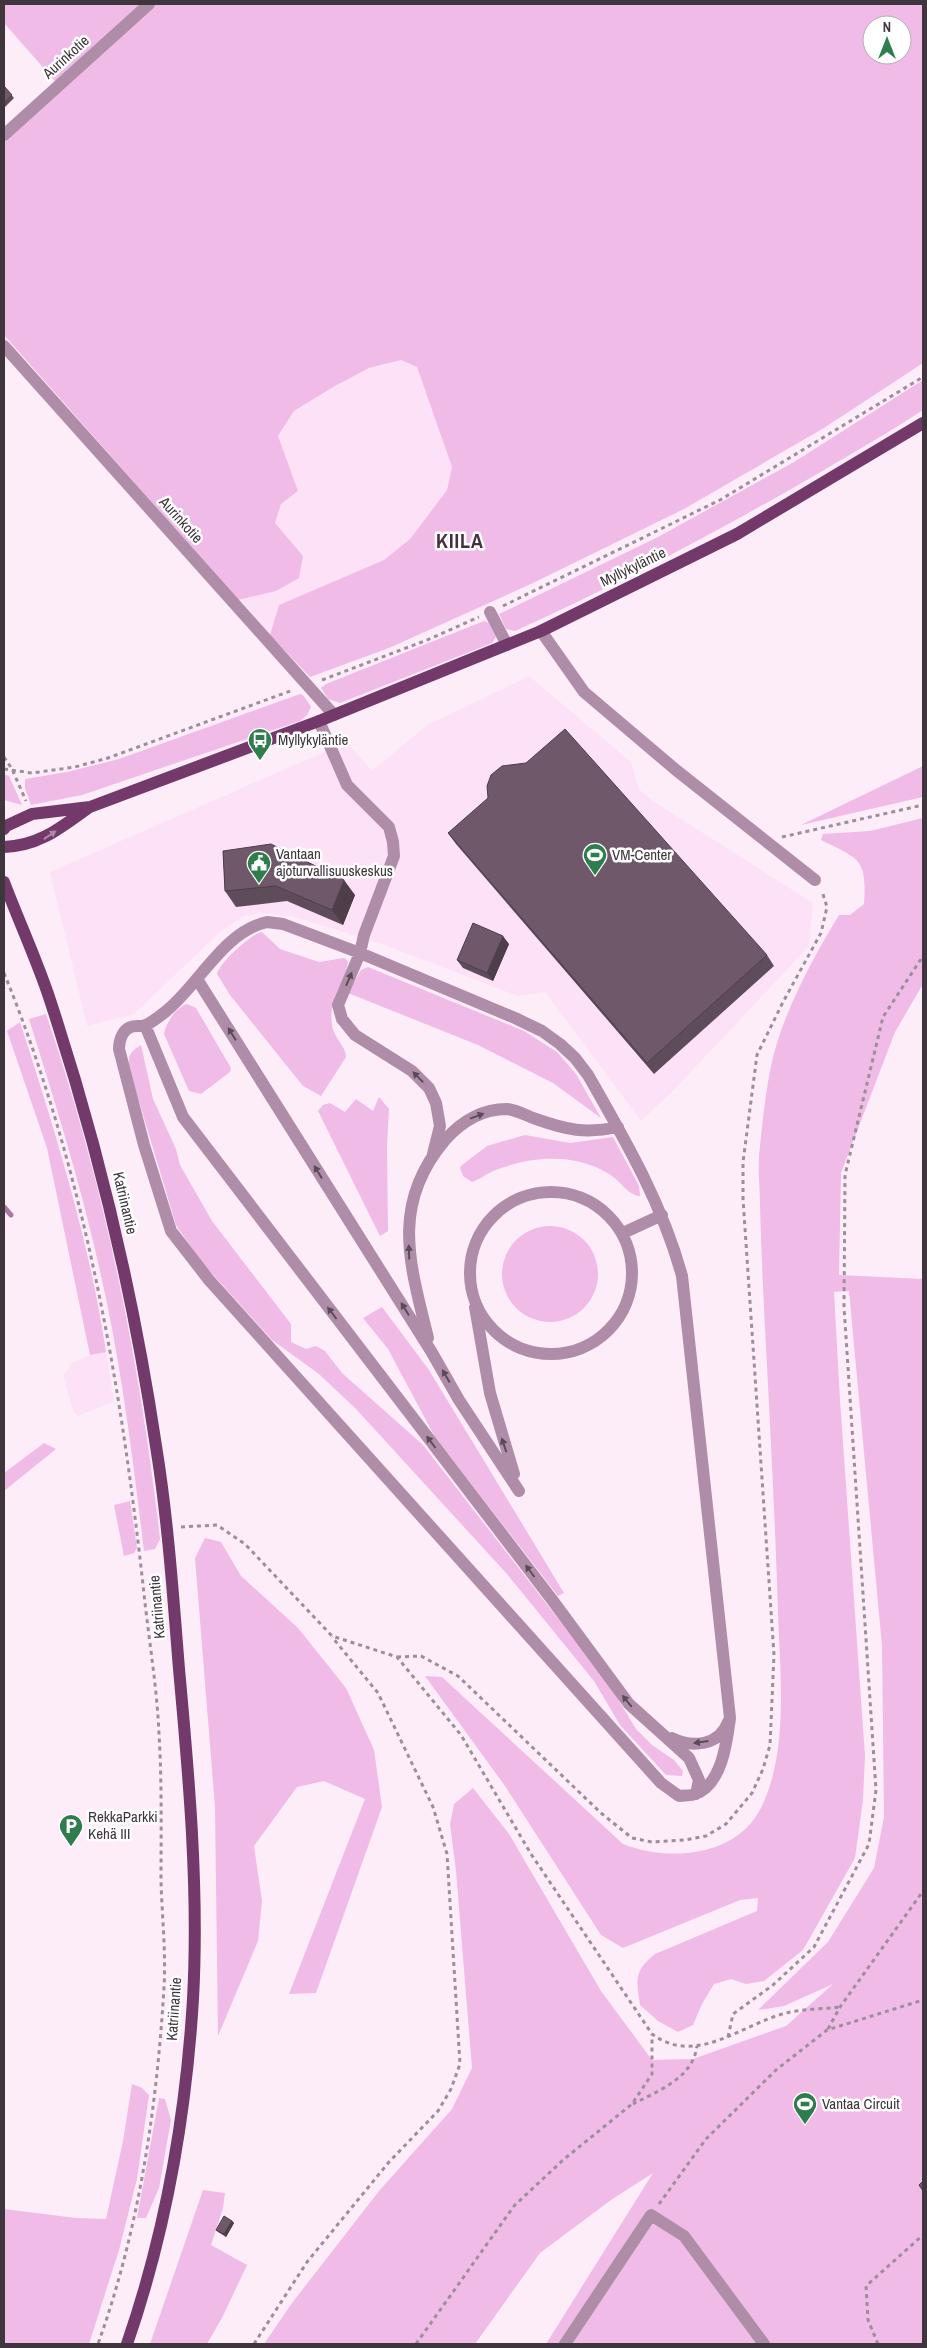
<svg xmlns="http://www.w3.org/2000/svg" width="927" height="2348" viewBox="0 0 927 2348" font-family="'Archivo Narrow',sans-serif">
  <rect width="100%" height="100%" fill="#fdedf9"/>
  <!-- built -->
  <path fill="#fde2f7" d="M401,360L417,367L444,442L452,467L447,490L410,539L384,560L357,572L270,635L241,599L276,591L287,537L275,523L281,504L298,491L278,436L294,411L335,386L369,368Z
    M529,676L631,762L639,789L653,801L813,903L809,946L674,1090L641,1121L545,992L518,996L382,944L295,917L261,913L244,916L220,932L134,1014L87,1026L50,872L347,742L372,771L427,725Z
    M106,1352L114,1402L78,1416L74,1413L63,1376L72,1363L90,1355Z"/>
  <!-- green -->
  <path fill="#f1bbe7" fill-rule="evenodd" d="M4,4H923V363L824,428L684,509L533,583L389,648L310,677L270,635L279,605L384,560L410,539L447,490L452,467L417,367L401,360L369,368L335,386L294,411L278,436L298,491L281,504L275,523L303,556L299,578L276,591L238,600L4,335V143L62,89L4,23ZM872,25H902V55H872Z
    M923,380V410C879,439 832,465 786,492C697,542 608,589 515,631L506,629L499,614L658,537L794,462Z
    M484,621L489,623L496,637L492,643L340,703L328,699L321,688L326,684Z
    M300,694L303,695L311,707L307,715L300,721L82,795L31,805L25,788V779L67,772L119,759Z
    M923,766V797L801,825Z
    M4,774L9,776L22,805L4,800Z
    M923,818V984L895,1032L841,1173L839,1275L923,1279V2344H546L653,2173L611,2200L540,2253L475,2344H264L292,2303L379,2191L452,2109L472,2068L456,1871L450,1824L454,1804L473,1788L509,1834L601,1991L652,2060L693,2059L786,2026L833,1984L784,2006L758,2010L828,1942L874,1868L884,1817L882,1646L849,1291L834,1292L840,1400L865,1756L863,1800L855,1858L803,1950L764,1981L746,1984L731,1979L714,1984L702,2004L693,2025L678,2032L658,2021L640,2005C636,1979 634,1971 655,1954L757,1911L758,1898L740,1900L623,1948L601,1935L505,1786L425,1676L442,1677L623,1844C669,1862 736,1857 761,1808C789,1751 780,1674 778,1612C775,1517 770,1423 765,1328C763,1287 761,1246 760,1205C760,1189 758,1172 759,1156C762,1127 765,1095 771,1066C781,1017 813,957 839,915H850L864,904C867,858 859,859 821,840L823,834L870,831Z
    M262,932L280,949L319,962L344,958L348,961C345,985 328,997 332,1025C333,1037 346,1046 346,1057L321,1096L303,1086L230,995L217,974C219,963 251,934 262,932Z
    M368,967L524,1031L557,1052L576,1074L601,1118L553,1083L478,1045L348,993L361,970Z
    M187,1004L196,1008L231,1068L230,1072L201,1094L189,1091L164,1034C166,1023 176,1007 187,1004Z
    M46,1014C104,1184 140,1361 160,1539L155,1549L144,1551C133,1459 121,1362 100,1271C81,1185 55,1102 29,1019Z
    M20,1022C55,1131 89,1239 106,1352L90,1355L47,1148L7,1031Z
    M141,1045L153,1099L176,1149L180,1165L212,1221L291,1324V1342L306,1349L316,1346L325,1351L342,1373L423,1445L581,1648L610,1686L636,1729L652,1745L674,1760L683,1771L682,1776L666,1775L620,1725L594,1681L507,1574L356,1409L319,1374L272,1340L198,1258L176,1225L129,1068C128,1055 130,1052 141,1045Z
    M379,1097L389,1109L387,1145L388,1231L380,1236L318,1111L323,1105L330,1103L345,1112L356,1099L373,1111Z
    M525,1135L570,1143L613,1137L639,1186L640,1196C627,1195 620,1180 609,1174C575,1153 532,1156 496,1170C487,1173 481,1179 472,1182L463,1176L460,1168L462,1165L487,1146Z
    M502 1274a48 48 0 1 1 96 0a48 48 0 1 1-96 0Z
    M382,1307L429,1370L564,1593L558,1596L435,1437L388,1349L363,1318Z
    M44,1443L56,1449L4,1491V1473Z
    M130,1501L137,1548L134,1553L124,1556L114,1505Z
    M205,1538L221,1542L241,1576L298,1628L346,1688L374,1750L382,1807L316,1993L289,1994L365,1799L324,1781L297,1787L254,1846L262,1901L258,1941L218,2036L215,1807L195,1558Z
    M132,2084L142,2088L149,2095L137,2179L119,2250L89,2344H4V2209L76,2218L106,2219L123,2141Z
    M159,2098L165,2099L171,2120L159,2188L146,2218H137Z
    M203,2190L225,2193L223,2208L211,2245L247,2265L223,2316L207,2344H150Z"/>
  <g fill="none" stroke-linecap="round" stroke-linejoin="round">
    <!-- stream -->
    <path stroke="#af77a5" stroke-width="5" d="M4,1207L11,1215"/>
    <!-- path -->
    <path stroke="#9c8f99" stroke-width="3" stroke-dasharray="4 4" stroke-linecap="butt" d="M503,606L720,500L923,377
      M322,680L427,640L479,617
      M4,757L12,769L26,801
      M4,769L32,773L75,767L108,758L293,690
      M782,837L923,805
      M4,973C85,1171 121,1383 144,1594C149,1641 157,1687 159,1734C162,1783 161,1832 161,1881C162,1916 166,1952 164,1987C157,2107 139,2230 98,2344
      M181,1527L217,1525L245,1544L332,1636L397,1657L461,1735L531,1854L652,2034C696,2067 742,2024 786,2013C803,2009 823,2009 840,2007
      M397,1657L421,1656L458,1676L601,1813L632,1838L652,1842L685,1840L706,1836L726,1824L752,1793L763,1769L770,1745L774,1655L743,1199V1162L757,1055L783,1002L821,933L827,907L822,891
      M828,2029L840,2007L923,1891
      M728,2037L733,2014L773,1985L814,1947L869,1844L876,1790L844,1307L845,1175L883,1017L923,956
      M633,2104C658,2091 693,2078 697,2046
      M659,2204L706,2139L776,2070L827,2030L923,2000
      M254,2344L307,2262L389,2162L438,2111L451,2089L460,2064L447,1854L433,1807L378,1693L332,1637
      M416,2344L514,2206L563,2160L632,2104L652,2074V2035
      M878,2344L868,2320L866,2286L923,2235"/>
    <!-- minor -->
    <path stroke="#af8da8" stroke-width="12" d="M4,135L149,4
      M4,346L334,715
      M490,612L507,645
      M541,631L584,692L676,770L815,880
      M319,721L347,785L389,827L393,842L394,856L364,935L360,953L338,1005L342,1019L355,1035L412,1071L429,1088L436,1103L440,1126L433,1154
      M267,922L283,924L360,953L515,1018L542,1031L560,1044L575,1058L588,1075C625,1140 662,1203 682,1276L730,1718C727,1741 722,1785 695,1794C691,1796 684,1795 679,1796L661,1783L209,1280L171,1231L144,1145L119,1049C119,1041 122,1030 131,1027C135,1025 141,1027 146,1025C152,1022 160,1016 165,1012C199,985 223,932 267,922Z
      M197,979L431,1351L459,1400L519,1491
      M145,1025L183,1117L553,1601L629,1704L689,1758L699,1780L696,1794
      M470 1273a81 81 0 1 1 162 0a81 81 0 1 1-162 0Z
      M623,1233L662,1215
      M475,1307L490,1393L514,1474
      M428,1338C410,1264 390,1205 445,1140C461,1122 482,1109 507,1109C517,1110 527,1116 536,1119C567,1130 585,1134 618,1127
      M672,1738C692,1748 719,1746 728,1722
      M565,2344L651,2215L684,2236L764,2344"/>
    <!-- major -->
    <path stroke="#72396a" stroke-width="12" d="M4,829L6,826L32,814L90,807L319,721L541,631L737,534L923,423
      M4,847C39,846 60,828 88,808
      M4,882C18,919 35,956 48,994C97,1141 133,1292 156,1446C168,1520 173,1595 179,1669C189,1778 199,1890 193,1999C186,2115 165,2234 127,2344"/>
  </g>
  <!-- wall -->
  <path fill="#5f4c5b" d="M4,86L14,98L4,108Z
    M448,833L767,955L774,966L654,1074L456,844Z
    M223,851L355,895L343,925L287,901L236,907L225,891Z
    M509,944L493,981L463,968L457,960Z
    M232,2221L234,2223L226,2237L218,2232L216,2230Z"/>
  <!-- shaded-wall -->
  <path fill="#4e3e4a" d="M344,880L355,895L343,925L332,910Z
    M503,936L509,944L493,981L487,973Z
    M232,2221L234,2223L226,2237L224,2234Z"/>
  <!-- building -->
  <path fill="#6f586a" stroke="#4e3e4a" d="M4,86L12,95L4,103Z
    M565,729L767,955L647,1063L448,833L488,798L487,786L491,775L502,766L526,763Z
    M271,844L344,880L332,910L276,886L225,891L223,851Z
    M473,923L503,936L487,973L457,960Z
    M923,2181V2191L919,2185Z
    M224,2216L232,2221L224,2234L216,2230Z"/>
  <!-- one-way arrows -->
  <defs><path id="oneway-solid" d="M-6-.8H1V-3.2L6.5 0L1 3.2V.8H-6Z" transform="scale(1.25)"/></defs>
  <use fill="#aa88a6" href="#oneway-solid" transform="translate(50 835) rotate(-34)"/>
  <g fill="#5b4b58">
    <use href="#oneway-solid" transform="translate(349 979) rotate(-67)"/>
    <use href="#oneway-solid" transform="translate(232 1034) rotate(-122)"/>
    <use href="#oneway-solid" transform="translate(418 1077) rotate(-134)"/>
    <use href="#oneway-solid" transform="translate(477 1116) rotate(-20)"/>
    <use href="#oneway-solid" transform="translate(318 1172) rotate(-122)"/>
    <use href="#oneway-solid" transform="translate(409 1252) rotate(-92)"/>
    <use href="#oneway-solid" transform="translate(405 1309) rotate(-122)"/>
    <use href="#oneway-solid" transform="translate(332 1313) rotate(-127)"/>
    <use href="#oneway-solid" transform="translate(446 1376) rotate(-120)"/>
    <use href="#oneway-solid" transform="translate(431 1442) rotate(-127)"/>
    <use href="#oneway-solid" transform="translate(504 1445) rotate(-109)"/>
    <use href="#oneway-solid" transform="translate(530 1571) rotate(-127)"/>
    <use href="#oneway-solid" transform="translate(627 1701) rotate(-129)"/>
    <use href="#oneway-solid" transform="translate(701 1742) rotate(172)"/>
  </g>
  <!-- icons -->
  <defs>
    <g id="bus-pin" transform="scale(1.25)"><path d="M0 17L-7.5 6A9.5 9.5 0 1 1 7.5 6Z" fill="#2f7d4d" stroke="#fff"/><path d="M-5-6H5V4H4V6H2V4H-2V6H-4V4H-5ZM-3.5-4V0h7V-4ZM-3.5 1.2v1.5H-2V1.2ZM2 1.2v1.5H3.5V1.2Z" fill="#fff"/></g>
    <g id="stadium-pin" transform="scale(1.25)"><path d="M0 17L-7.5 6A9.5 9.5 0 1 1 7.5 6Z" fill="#2f7d4d" stroke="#fff"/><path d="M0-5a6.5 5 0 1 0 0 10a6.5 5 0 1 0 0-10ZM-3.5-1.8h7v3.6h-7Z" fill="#fff"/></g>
    <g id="civic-pin" transform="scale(1.25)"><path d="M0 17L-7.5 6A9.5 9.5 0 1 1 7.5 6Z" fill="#2f7d4d" stroke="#fff"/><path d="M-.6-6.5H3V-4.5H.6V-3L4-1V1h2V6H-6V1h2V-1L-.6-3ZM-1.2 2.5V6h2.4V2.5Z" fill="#fff"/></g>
    <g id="parking-pin" transform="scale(1.25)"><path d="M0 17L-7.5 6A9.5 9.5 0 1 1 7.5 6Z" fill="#2f7d4d" stroke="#fff"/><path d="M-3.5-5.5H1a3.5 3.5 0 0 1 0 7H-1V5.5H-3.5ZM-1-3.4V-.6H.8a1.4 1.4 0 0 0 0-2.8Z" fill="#fff"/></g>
  </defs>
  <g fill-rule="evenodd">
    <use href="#bus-pin" x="260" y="740"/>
    <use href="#stadium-pin" x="595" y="855"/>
    <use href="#civic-pin" x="259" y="863"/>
    <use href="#parking-pin" x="71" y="1826"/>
    <use href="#stadium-pin" x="805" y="2104"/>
  </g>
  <g text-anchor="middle" stroke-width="5" stroke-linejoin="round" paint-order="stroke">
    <!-- street labels -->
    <g font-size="15" fill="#3f353d" stroke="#fff">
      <text transform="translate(66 57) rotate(-42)" y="5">Aurinkotie</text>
      <text transform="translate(181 520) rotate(48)" y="5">Aurinkotie</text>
      <text transform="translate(633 567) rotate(-26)" y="5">Myllykyläntie</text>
      <text transform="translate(125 1203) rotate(77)" y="5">Katriinantie</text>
      <text transform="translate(157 1607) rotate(-95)" y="5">Katriinantie</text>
      <text transform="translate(174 2009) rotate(-86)" y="5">Katriinantie</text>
    </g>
    <!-- poi labels -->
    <g font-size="15" fill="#3f353d" stroke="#fff" text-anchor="start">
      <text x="278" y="745">Myllykyläntie</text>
      <text x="276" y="859">Vantaan<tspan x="276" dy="17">ajoturvallisuuskeskus</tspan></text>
      <text x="612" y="860">VM-Center</text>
      <text x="88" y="1822">RekkaParkki<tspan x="88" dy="17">Kehä III</tspan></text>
      <text x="822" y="2109">Vantaa Circuit</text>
    </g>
    <!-- district labels -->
    <g font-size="20" font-weight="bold" letter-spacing="1" fill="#453041" stroke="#fff">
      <text x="460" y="548">KIILA</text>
    </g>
  </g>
  <!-- border -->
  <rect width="927" height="2348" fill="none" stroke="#3f353d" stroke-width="10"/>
  <!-- north arrow -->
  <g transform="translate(887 40)"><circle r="24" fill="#ffffff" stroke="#b2aeb1"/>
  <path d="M0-4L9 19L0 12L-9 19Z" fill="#2f7d4d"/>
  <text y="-8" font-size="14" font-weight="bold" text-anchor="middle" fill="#3f353d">N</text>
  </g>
</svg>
